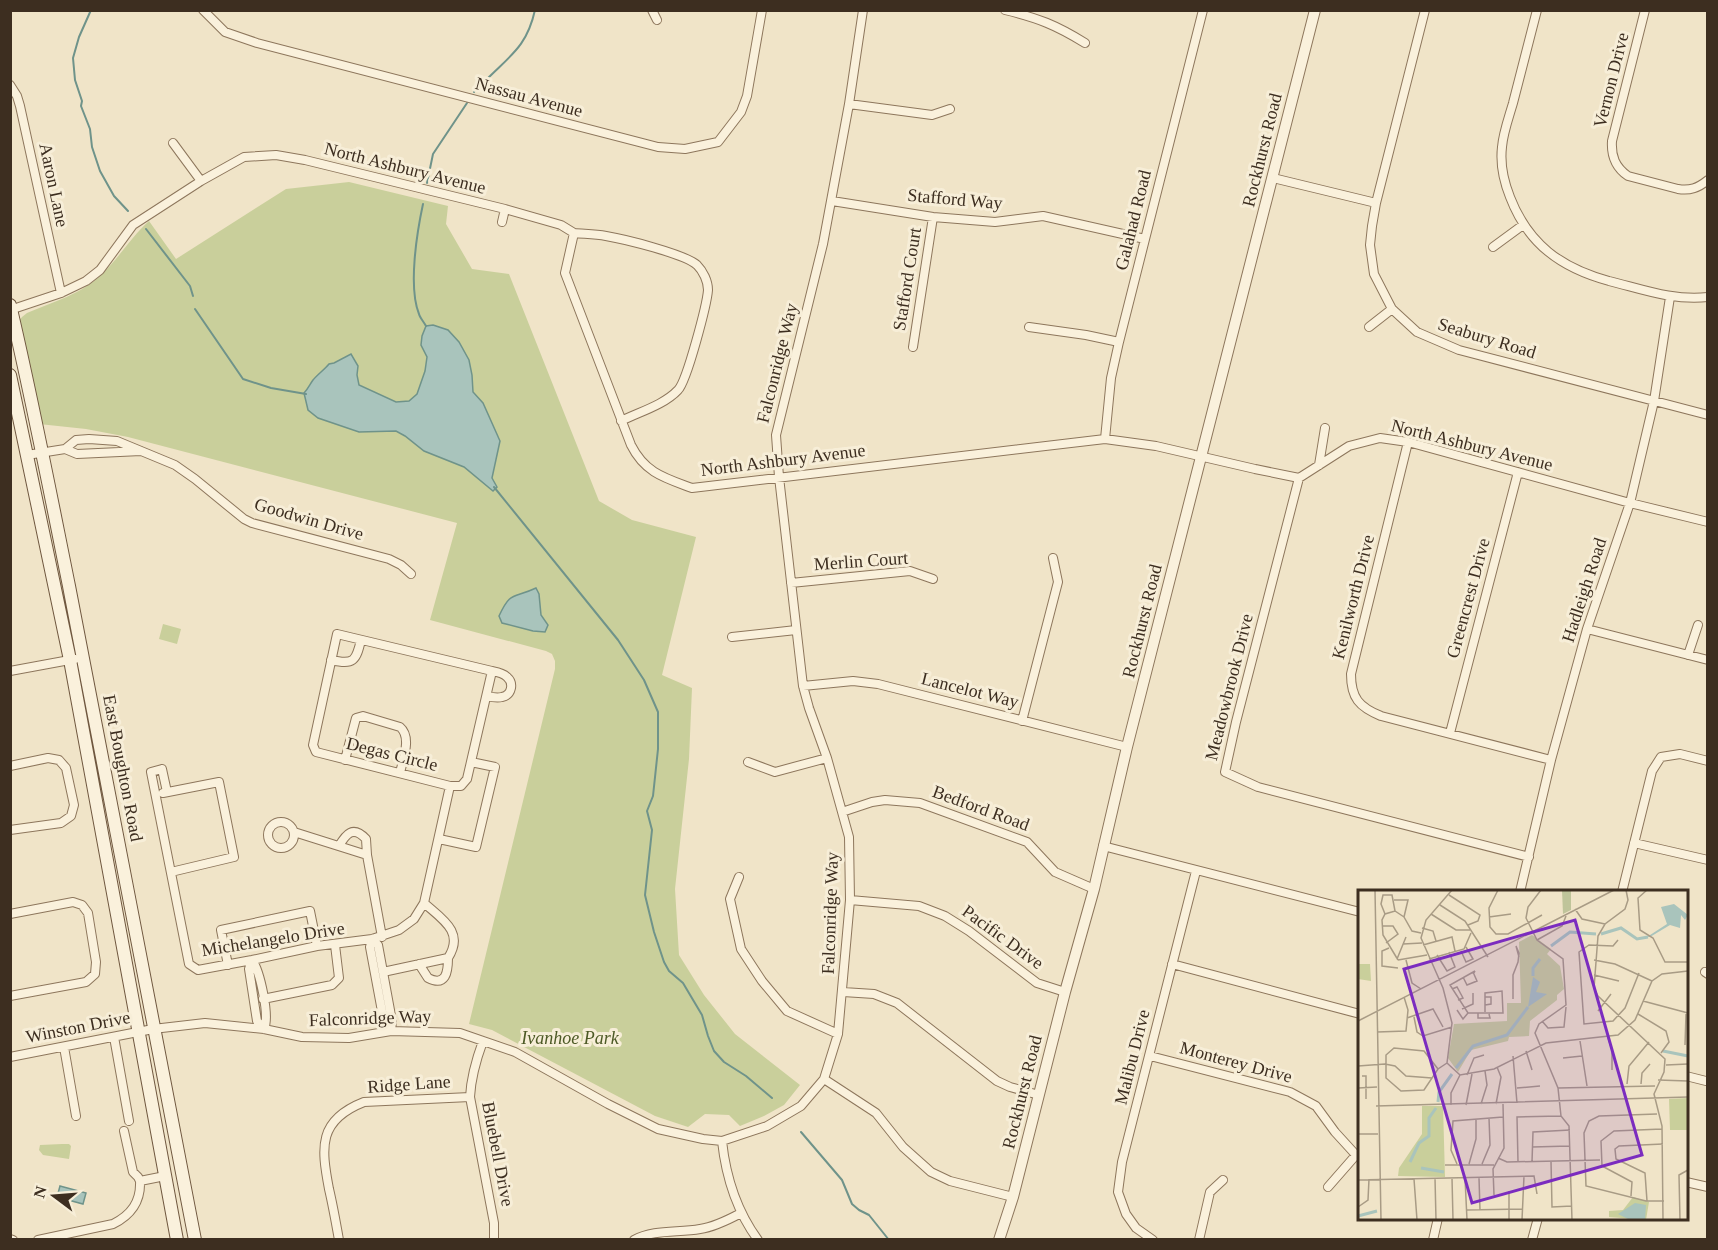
<svg xmlns="http://www.w3.org/2000/svg" width="1718" height="1250" viewBox="0 0 1718 1250" font-family="Georgia,serif">
  <rect width="100%" height="100%" fill="#f0e4c8"/>
  <!-- green -->
  <path fill="#c9cf9b" d="M349,182L448,206L446,224L472,269L509,274L599,501L632,520L696,537L662,675L692,688L689,759L675,889L679,955L704,995L735,1034L800,1085L784,1105L764,1116L740,1126L729,1115L705,1114L688,1127L655,1116L492,1030L469,1024L555,669V661L552,654L546,651L430,620L457,523L128,437L86,429L39,424L18,322L22,317L27,313C53,302 82,294 102,274C119,258 131,237 149,221L176,259L286,189Z
    M163,624L181,629L177,644L159,639Z
    M62,1144H69L71,1146L69,1159L43,1155L39,1150L40,1145Z"/>
  <!-- water -->
  <path fill="#a9c4bc" stroke="#6f938a" stroke-width="1.5" d="M433,325L448,330L459,342L469,360L472,375L473,392L483,403L500,441L492,478L497,487L493,491L464,467L424,451L405,436L396,431L359,432L318,418L308,410L304,393C308,389 310,384 313,380C318,374 324,370 329,364L334,363L351,354L358,366L357,375L359,385L396,402L409,401L417,394L425,371L427,357L421,345L422,336L426,326Z
    M536,588L539,594L541,615L548,625L545,632L533,631L502,623L499,616C511,590 513,599 536,588Z
    M60,1186L86,1193L83,1204L57,1197Z"/>
  <g fill="none" stroke-linecap="round" stroke-linejoin="round">
    <!-- stream -->
    <path stroke="#6f938a" stroke-width="2" d="M91,10L79,37L73,58L75,80L82,101L81,106L90,129L92,147L100,171L114,196L128,211
      M474,92C477,87 483,83 487,79C511,55 527,46 535,10
      M427,183L433,154L467,103
      M423,204C417,232 408,287 419,314C420,318 424,322 426,326
      M146,229L190,286L193,296
      M195,309L243,379L271,388L306,394
      M494,487L618,640L644,680L658,712V749L653,796L647,811L652,830L645,895L654,932L664,962L669,971L683,983L702,1015L708,1036L714,1051L724,1062L746,1076L772,1098
      M801,1132L842,1180L852,1204L859,1210L869,1215L889,1240"/>
    <!-- minor casing -->
    <g stroke="#8d765c" stroke-width="10">
      <path id="minor" d="M203,10L225,32L257,43L658,147L685,149L718,142L741,112L747,96L762,10
        M652,10L657,20
        M1005,10C1038,18 1056,25 1085,43
        M1425,10L1376,203L1372,226L1370,245L1374,274L1392,309L1417,332L1459,350L1708,415
        M1537,10C1529,41 1521,72 1513,103C1509,117 1503,133 1502,147C1500,164 1504,182 1510,197C1528,244 1561,268 1609,281C1642,289 1673,301 1708,297
        M1645,10L1612,141C1611,156 1615,167 1628,176L1678,189C1690,191 1698,188 1708,180
        M10,85L17,96L20,106L61,293
        M849,104L932,115L950,109
        M173,143L201,181
        M1273,178L1376,203
        M832,201L933,217L995,222L1043,216L1145,239
        M502,222L505,209
        M574,233C584,234 595,234 606,236C624,239 685,254 697,265C703,271 708,281 708,290C707,304 687,381 678,390C664,405 639,412 621,421
        M1493,247L1523,225
        M10,310L61,293L86,281L100,270L133,225L201,181L244,157L276,155L305,160L505,209L561,225L574,233L565,273L631,445C645,473 665,478 692,488L1105,439L1156,446L1255,469L1299,478L1349,446L1380,438L1408,442L1630,503L1708,522
        M1029,327L1086,335L1119,342
        M1369,327L1392,309
        M913,347L933,217
        M1105,439L1111,378L1119,342L1203,10
        M1408,442L1351,674C1351,698 1359,707 1381,716L1551,760
        M141,451L77,454L65,449L76,440L89,439L117,441L175,465L195,479L244,519L252,523L389,559L401,565L411,574
        M27,455L65,449
        M1319,465L1325,428
        M1299,478L1236,722L1225,772L1258,787L1529,857
        M791,583L910,571L933,579
        M1587,629L1708,660
        M337,634L492,671L467,779L461,786H450L316,752L313,745Z
        M732,637L796,630
        M1688,655L1698,625
        M331,660C354,665 356,661 361,640
        M10,671L75,659
        M803,686L853,681L878,684L1127,747
        M487,696C491,697 498,698 502,697C512,695 514,683 507,677C503,673 497,672 492,671
        M1022,721L1058,582L1053,558
        M1450,733L1518,472
        M345,760L356,718L363,716L400,727C412,737 403,759 400,773
        M748,762L775,772L827,758
        M10,766L48,758L59,760L66,768L74,805L71,816L61,823L10,830
        M167,792L162,769L151,772L189,964L198,970L252,960L317,946L372,939L399,930L414,919L424,903L450,786
        M163,793L219,782L234,857L171,872
        M842,812L872,802L885,800L920,803L1027,842L1055,872L1094,889
        M268 835a13 13 0 1 1 26 0a13 13 0 1 1-26 0Z
        M294,832L367,855L382,937
        M439,839L476,847L495,767L471,762
        M1634,843L1708,860
        M339,846C346,834 353,825 366,839L367,855
        M1103,846L1360,912
        M739,877L730,899L741,949L762,981L787,1011L838,1034
        M1520,892L1551,760L1587,629L1630,503L1654,401L1670,297
        M1622,892L1652,771L1661,757L1680,754L1708,761
        M850,900L919,906L945,916L969,931L1037,983L1065,992
        M10,914L73,902L82,905L88,913L96,962L95,974L86,982L10,996
        M372,939L370,947L384,1022L391,1031
        M372,939L378,945L392,1021L391,1031
        M252,960C260,971 270,1016 264,1029L257,1021L249,969Z
        M419,964L428,978C446,987 448,972 448,958
        M1172,964L1360,1014
        M228,965L221,930L310,911L317,946
        M383,972L448,958C465,932 442,919 424,903
        M1705,972L1708,974
        M843,992L874,994L897,1003L997,1081L1010,1087L1039,1095
        M263,999L332,985L339,978L335,945
        M114,1037L129,1121
        M483,1041C476,1060 471,1077 470,1097L494,1223V1240
        M64,1047L76,1116
        M1150,1056L1290,1092L1316,1106L1335,1132L1356,1155L1360,1157
        M10,1057L153,1029L205,1023L264,1029L302,1037L349,1038L391,1031L460,1033L515,1052L608,1104L658,1129L703,1139L722,1141L767,1126L801,1106L824,1079L838,1034L850,900L849,837L827,758L809,708L803,686L779,477L776,435L823,244L849,104L863,10
        M1686,1076L1706,1081
        M824,1079L876,1113L903,1147L931,1172L950,1181L1013,1197
        M124,1131L133,1172L138,1177L140,1181
        M722,1141C726,1178 736,1210 758,1240
        M1686,1182L1708,1187
        M1328,1187L1356,1155
        M10,1239L13,1240
        M38,1240L113,1224C131,1215 141,1202 140,1181L165,1176
        M339,1240C336,1223 333,1206 329,1189C321,1147 318,1120 364,1102L470,1097
        M634,1240C654,1229 678,1233 700,1229C714,1227 728,1220 741,1213
        M1153,1240L1136,1228L1126,1214L1118,1192L1122,1162L1196,871
        M1199,1240L1210,1192L1223,1180
        M1433,1240L1438,1218
        M1532,1240L1538,1218"/>
    </g>
    <!-- tertiary casing -->
    <g stroke="#8d765c" stroke-width="12">
      <path id="tertiary" d="M999,1240L1013,1197L1065,992L1094,889L1127,747L1315,10"/>
    </g>
    <!-- secondary casing -->
    <g stroke="#6f573f" stroke-width="14">
      <path id="secondary" d="M10,305C32,398 50,492 69,586C112,804 152,1022 195,1240
        M10,375L70,660L177,1240"/>
    </g>
    <!-- minor -->
    <use href="#minor" stroke="#faf1dc" stroke-width="8"/>
    <!-- tertiary -->
    <use href="#tertiary" stroke="#faf1dc" stroke-width="10"/>
    <!-- secondary -->
    <use href="#secondary" stroke="#faf1dc" stroke-width="12"/>
  </g>
  <g text-anchor="middle" stroke-width="6" stroke-linejoin="round" paint-order="stroke">
    <!-- street labels -->
    <g font-size="18" fill="#3d2e20" stroke="#f7eed8">
      <text transform="translate(1611 80) rotate(-76)" y="6">Vernon Drive</text>
      <text transform="translate(529 97) rotate(15)" y="6">Nassau Avenue</text>
      <text transform="translate(1262 150) rotate(-76)" y="6">Rockhurst Road</text>
      <text transform="translate(405 168) rotate(14)" y="6">North Ashbury Avenue</text>
      <text transform="translate(54 185) rotate(78)" y="6">Aaron Lane</text>
      <text transform="translate(955 199) rotate(5)" y="6">Stafford Way</text>
      <text transform="translate(1133 220) rotate(-76)" y="6">Galahad Road</text>
      <text transform="translate(907 279) rotate(-81)" y="6">Stafford Court</text>
      <text transform="translate(1487 338) rotate(17)" y="6">Seabury Road</text>
      <text transform="translate(777 363) rotate(-76)" y="6">Falconridge Way</text>
      <text transform="translate(1472 445) rotate(14)" y="6">North Ashbury Avenue</text>
      <text transform="translate(783 460) rotate(-7)" y="6">North Ashbury Avenue</text>
      <text transform="translate(309 519) rotate(16)" y="6">Goodwin Drive</text>
      <text transform="translate(861 561) rotate(-4)" y="6">Merlin Court</text>
      <text transform="translate(1584 590) rotate(-72)" y="6">Hadleigh Road</text>
      <text transform="translate(1353 597) rotate(-76)" y="6">Kenilworth Drive</text>
      <text transform="translate(1468 598) rotate(-75)" y="6">Greencrest Drive</text>
      <text transform="translate(1142 621) rotate(-76)" y="6">Rockhurst Road</text>
      <text transform="translate(1229 687) rotate(-76)" y="6">Meadowbrook Drive</text>
      <text transform="translate(970 690) rotate(14)" y="6">Lancelot Way</text>
      <text transform="translate(392 754) rotate(14)" y="6">Degas Circle</text>
      <text transform="translate(123 768) rotate(79)" y="6">East Boughton Road</text>
      <text transform="translate(981 808) rotate(20)" y="6">Bedford Road</text>
      <text transform="translate(830 913) rotate(-88)" y="6">Falconridge Way</text>
      <text transform="translate(1003 937) rotate(36)" y="6">Pacific Drive</text>
      <text transform="translate(273 939) rotate(-9)" y="6">Michelangelo Drive</text>
      <text transform="translate(370 1018) rotate(-2)" y="6">Falconridge Way</text>
      <text transform="translate(78 1027) rotate(-11)" y="6">Winston Drive</text>
      <text transform="translate(1132 1057) rotate(-76)" y="6">Malibu Drive</text>
      <text transform="translate(1236 1062) rotate(15)" y="6">Monterey Drive</text>
      <text transform="translate(409 1084) rotate(-4)" y="6">Ridge Lane</text>
      <text transform="translate(1022 1092) rotate(-76)" y="6">Rockhurst Road</text>
      <text transform="translate(498 1154) rotate(79)" y="6">Bluebell Drive</text>
    </g>
    <!-- park labels -->
    <g font-size="18" font-style="italic" fill="#4d5a26" stroke="#f7eed8">
      <text x="570" y="1044">Ivanhoe Park</text>
    </g>
  </g>
  <!-- overview -->
  <g transform="translate(1358 890)">
    <rect width="330" height="330" fill="#f0e4c8"/>
    <path d="M174,45L193,59L189,64L202,76L206,99L199,105V110L172,131L171,146L151,147L150,151L113,160L100,182L90,168L96,134L149,131V113H163L161,52ZM0,74H12L13,91L0,89ZM330,208V240H312L311,209ZM64,216H85L87,287L40,286L41,278L64,244ZM275,307L291,312L288,330L251,327V321L265,320Z" fill="#c9cf9b"/>
    <path d="M204,0H213V20L205,24Z" fill="#bfc49a"/>
    <path d="M316,14L330,25L327,30L323,25L322,38L312,35L292,47H289L309,34L303,17ZM175,87L182,92L178,102L189,104L170,117ZM277,313L288,315L287,330H272L260,324Z" fill="#a9c4bc"/>
    <path fill="none" stroke="#a9c4bc" stroke-width="3" d="M243,44L263,38L279,49L290,47M193,56L212,42L238,44M175,86V78L182,69M305,161L330,166M98,178L115,156L149,145L170,117M80,212L81,202L94,184M52,272L61,253L71,246V228L78,218M63,278L86,282M0,326L19,321"/>
    <path fill="none" stroke="#a89b85" stroke-width="1.5" d="M17,0L23,330M94,0L68,30L63,48L85,98L94,133L89,173L102,185L136,179L188,153L260,145L277,130L294,91L304,84L330,81M140,0L131,18L132,37L138,44H150L184,25M183,0L170,17L168,28L179,50L205,69L208,115L181,134L177,143L200,198L203,226L211,236L214,330M268,0L270,10L267,19L247,34L240,46L236,98L240,106L307,169L306,182L296,204L304,236L305,330M289,0L280,8L282,40L295,48L307,72H330M91,5L122,25L120,31L110,35M36,10H50L46,27L54,41L63,43M82,15L107,31L130,67M217,19L224,29L247,34M27,24L23,14L25,5H34L37,21M73,24L98,40H112M131,27L153,24M24,36H35L40,44L28,53M64,38L75,41L78,51M179,50L204,36L208,26M260,50L255,56L231,55L221,62L226,134L255,131L267,118L281,83M45,54L64,53M65,55L94,47L97,61M31,58L24,61V76L40,78M103,61L108,72L115,69L108,57M79,65L89,81L97,77L91,62M39,69L48,47M71,69L106,59L113,43M40,70L25,45L24,30L27,24L37,21L46,27M40,70L69,65M48,70L54,93L63,99M236,70L257,74L294,91M115,84L117,81L92,95L110,123H145L144,101L127,103V122M236,85L261,91M105,87L109,95L119,91L115,82M94,99L99,97L105,108L100,110M127,107H133V114L127,115M155,109V85L160,72L161,63L158,56L161,67M285,111L330,123M104,119L115,114V103M99,120L105,129L110,123M240,121L253,104M120,123V128H132L131,124M280,124L308,141L311,152L303,163M56,127L59,142L65,146L94,137M49,128L75,119L85,137M0,131L256,0M184,131L190,138L206,137L208,117M19,142L48,141L50,120L46,107M250,148L254,160V180M222,151L229,196M327,155L328,124M168,161L174,180M155,166L159,213M205,168L224,166M308,175L330,174M0,176L27,174L37,176L48,186L74,188M80,179L66,161L36,158L28,165V188L43,201L66,200L80,179L89,173M109,185L116,168L126,165M4,186H8V209M300,190L330,191M269,194L271,176L291,152M283,194L284,183L292,174M0,198L19,197M159,198L182,196M200,198L297,196M123,214L129,195L127,181M138,214L143,187L139,177M93,215V203L102,185M108,215L114,184M18,216L330,207M299,224L241,226L231,231L226,243L228,296L288,311H306M0,244H20M174,257L212,256M140,268L149,272L242,270M193,271L194,317L214,316M160,272L159,227L203,226M174,272L175,242L212,240M99,274L93,260L95,231L145,227M111,274L118,249V229M124,274L132,255L131,228M87,275H136M77,288L78,330M94,288L95,330M107,288L109,330M121,288L122,320M56,289L59,330M0,290L176,286L179,304M136,305L135,279L146,258L145,214M273,306L274,292L244,276L243,251L256,241L304,239M289,311L287,283L258,269L257,259L261,256L305,254M0,317L10,310L11,289M108,320L164,319M151,330V301M164,330L166,286M322,330L321,285L330,280"/>
    <path fill="#7b2cbf" fill-opacity="0.15" stroke="#7b2cbf" stroke-width="3" d="M217,30L284,265L114,313L46,79Z"/>
    <rect width="330" height="330" fill="none" stroke="#3d2e20" stroke-width="3"/>
  </g>
  <!-- border -->
  <rect width="1718" height="1250" fill="none" stroke="#3d2e20" stroke-width="24"/>
  <!-- north arrow -->
  <g transform="translate(54 1196) rotate(286)" stroke="#f7eed8" stroke-width="4.5" paint-order="stroke">
  <path d="M0-4.5L10 22L0 15L-10 22Z" fill="#3d2e20"/>
  <text y="-9" font-size="16" font-weight="bold" text-anchor="middle" fill="#3d2e20">N</text>
  </g>
</svg>
